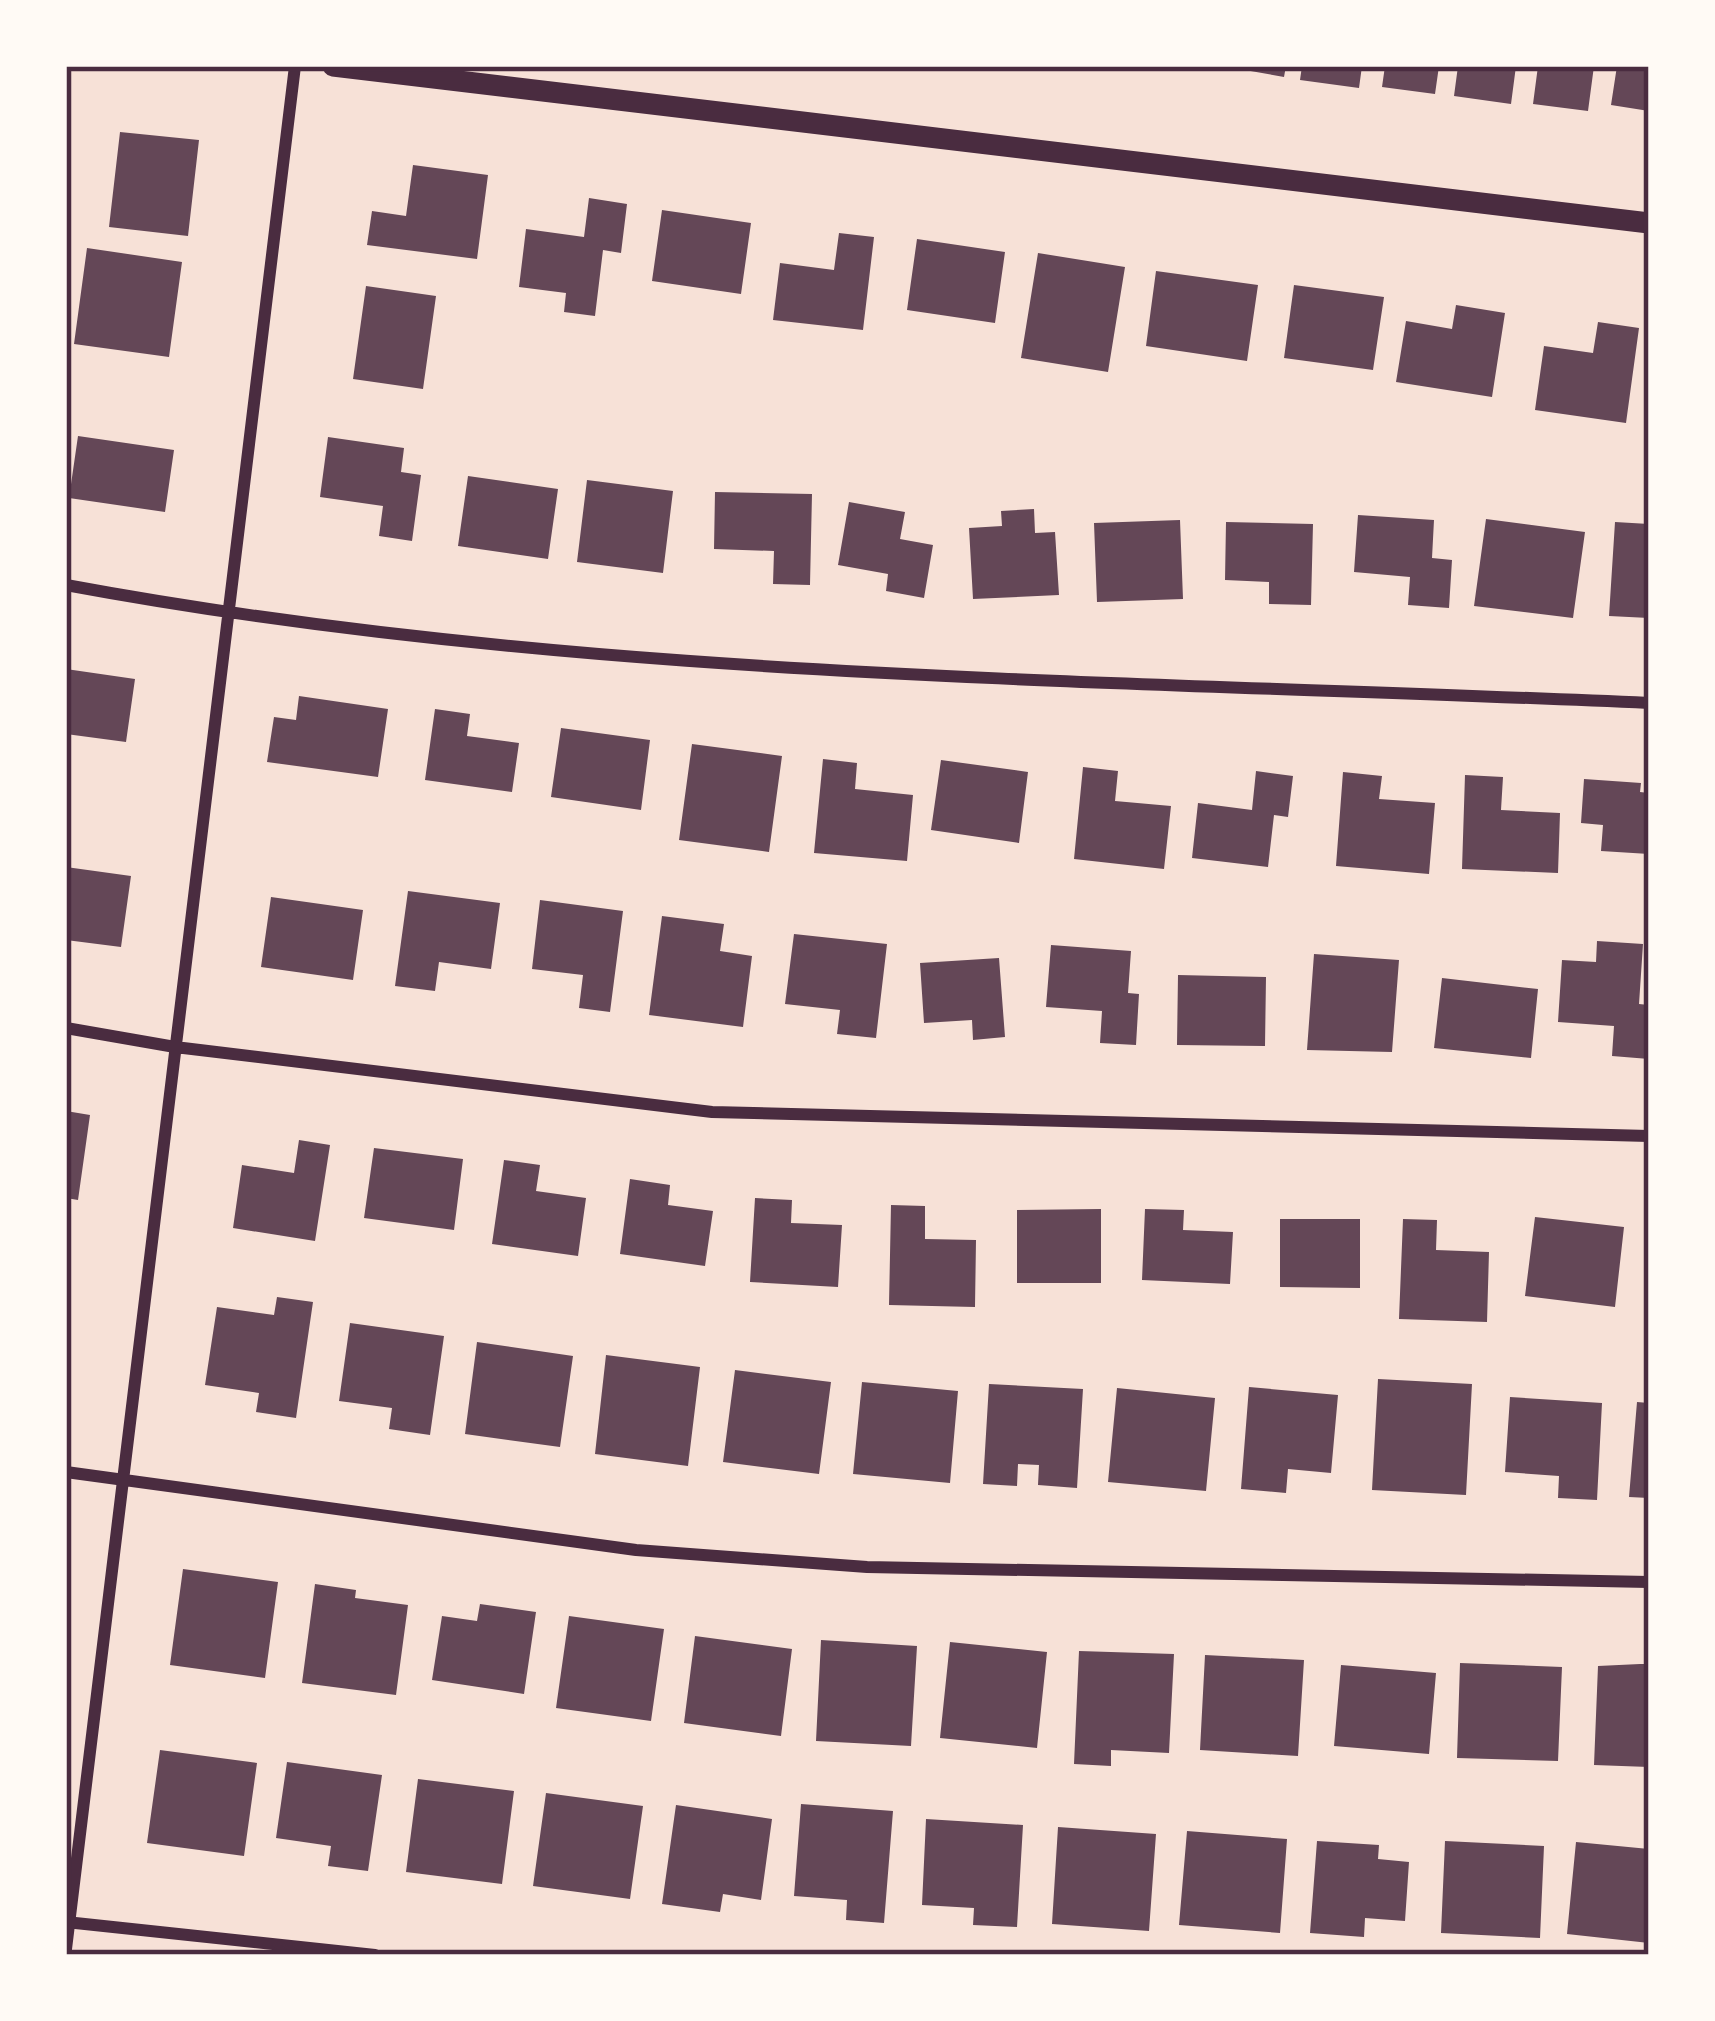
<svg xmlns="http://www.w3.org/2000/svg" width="1715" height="2021" viewBox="0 0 1715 2021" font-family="'Golos Text',sans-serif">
  <rect width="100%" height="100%" fill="#f7e1d7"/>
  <!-- building -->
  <path fill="#644757" d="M1222,66H1286L1284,77Z
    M1302,66H1362L1359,88L1300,80Z
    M1385,66H1439L1435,94L1382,87Z
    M1458,66H1516L1511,104L1454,96Z
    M1538,66H1594L1588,111L1533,104Z
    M1617,66H1649V111L1611,105Z
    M120,132L199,140L188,236L109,227Z
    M413,165L488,175L477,259L367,245L372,211L406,216Z
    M589,198L627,204L621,253L603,250L595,316L564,312L566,293L519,287L526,229L584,237Z
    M662,210L751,223L741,294L652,281Z
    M839,233L874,237L863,330L773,320L780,263L834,270Z
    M917,239L1005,252L995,323L907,310Z
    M87,248L182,262L169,357L74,344Z
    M1038,253L1125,267L1108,372L1021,358Z
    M1156,271L1258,285L1247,361L1146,346Z
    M1294,285L1384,297L1373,370L1284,358Z
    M366,286L436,296L423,389L353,379Z
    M1456,305L1505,313L1492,397L1396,382L1406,321L1452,329Z
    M1598,322L1639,328L1626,423L1535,410L1544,346L1593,353Z
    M78,436L174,450L165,512L69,498Z
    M328,437L404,448L401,472L421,475L412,541L379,536L383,506L320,497Z
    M468,476L558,489L548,559L458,546Z
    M587,480L673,491L663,573L577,562Z
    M715,492L812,494L810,585L773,584L774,551L714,549Z
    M849,502L905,512L900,539L933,545L924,598L886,591L888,574L838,565Z
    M1034,509L1035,533L1055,532L1059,595L973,599L969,528L1002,526L1001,511Z
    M1358,515L1434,520L1432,558L1452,560L1449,608L1408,605L1410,577L1354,572Z
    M1486,519L1585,532L1573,618L1474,606Z
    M1180,520L1183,599L1097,602L1094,523Z
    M1226,522L1313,524L1311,605L1269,604V582L1225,580Z
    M1615,522L1649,524V618L1609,616Z
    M66,669L135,679L126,742L66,734Z
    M299,696L388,709L378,777L267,762L274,717L296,720Z
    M435,709L470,714L467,736L519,743L512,792L425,780Z
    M561,728L650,740L641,810L551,797Z
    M692,744L782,756L769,852L679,840Z
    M823,759L857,763L855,789L913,795L907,861L814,853Z
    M941,760L1028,772L1019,843L931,830Z
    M1083,767L1118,771L1115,801L1171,806L1164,869L1074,859Z
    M1256,771L1293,776L1288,817L1274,815L1268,867L1192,858L1198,803L1252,810Z
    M1343,772L1382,776L1379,799L1435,803L1429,874L1336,866Z
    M1465,775L1503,777L1501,810L1560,813L1558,873L1462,869Z
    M1584,779L1641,783L1640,792L1649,793V854L1601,851L1603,825L1581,823Z
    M66,867L131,876L121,947L66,940Z
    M408,891L500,903L491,969L439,962L435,991L395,986Z
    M271,897L363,910L353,980L261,967Z
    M540,900L623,911L610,1012L579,1008L583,975L532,969Z
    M662,916L724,924L720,951L752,956L743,1027L649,1015Z
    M794,934L887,944L876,1038L837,1034L840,1010L785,1004Z
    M1597,941L1643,944L1639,1004L1649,1005V1059L1612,1056L1614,1026L1558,1022L1562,960L1596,962Z
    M1051,945L1131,951L1128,993L1139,994L1136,1045L1100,1043L1102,1011L1046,1007Z
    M1314,954L1399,960L1392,1052L1307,1050Z
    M999,958L1005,1037L973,1040L972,1020L924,1023L920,963Z
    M1178,975L1266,977L1265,1046L1177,1045Z
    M1442,978L1538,989L1531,1058L1434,1048Z
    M66,1111L90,1115L78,1200L66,1198Z
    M299,1140L330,1145L315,1241L233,1228L242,1165L294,1173Z
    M374,1148L463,1159L454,1230L364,1218Z
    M504,1160L540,1165L536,1191L586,1198L578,1256L492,1244Z
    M630,1179L670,1185L668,1205L713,1211L705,1266L620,1254Z
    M755,1198L792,1200L791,1223L842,1225L838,1287L750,1282Z
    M891,1205L925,1206V1239L976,1240L975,1307L889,1305Z
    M1101,1209V1283H1017V1210Z
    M1145,1209L1184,1210L1183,1230L1233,1232L1230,1284L1142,1280Z
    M1535,1217L1624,1227L1615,1307L1525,1296Z
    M1280,1219H1360V1288L1280,1287Z
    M1403,1219L1437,1220L1436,1250L1489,1252L1487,1322L1399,1319Z
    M277,1297L313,1302L296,1418L256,1412L259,1393L205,1385L217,1307L274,1315Z
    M350,1323L444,1336L430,1435L389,1429L392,1408L339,1401Z
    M477,1342L573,1356L560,1447L465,1434Z
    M606,1355L700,1367L688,1466L595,1454Z
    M735,1370L831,1382L819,1474L723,1462Z
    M1378,1379L1472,1384L1466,1495L1372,1490Z
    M862,1382L958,1391L950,1483L853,1474Z
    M989,1384L1083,1389L1077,1488L1038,1485L1039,1465L1018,1464L1017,1486L983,1484Z
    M1249,1387L1338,1395L1331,1473L1288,1469L1286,1493L1241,1489Z
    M1117,1388L1215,1398L1206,1491L1108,1482Z
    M1510,1397L1602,1403L1597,1500L1558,1498L1559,1476L1505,1472Z
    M1637,1402L1649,1403V1498L1629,1497Z
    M183,1569L278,1582L265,1678L170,1665Z
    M315,1584L356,1590L355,1598L408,1605L396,1695L302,1683Z
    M480,1604L536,1612L524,1694L432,1680L442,1616L477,1621Z
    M569,1616L664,1629L651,1721L556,1708Z
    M695,1636L792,1649L781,1736L684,1723Z
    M821,1640L917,1646L911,1746L816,1741Z
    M950,1642L1047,1652L1037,1748L940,1738Z
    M1079,1651L1174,1654L1169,1753L1111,1750V1766L1074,1764Z
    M1205,1655L1304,1660L1298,1756L1200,1750Z
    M1460,1663L1562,1667L1558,1761L1457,1758Z
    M1640,1664H1649V1767L1594,1765L1598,1666Z
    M1341,1665L1436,1673L1429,1754L1334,1746Z
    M160,1750L257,1763L244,1856L147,1843Z
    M287,1762L382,1775L368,1871L328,1866L331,1846L276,1838Z
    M418,1779L514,1791L502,1884L406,1872Z
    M546,1793L643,1806L630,1899L533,1886Z
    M801,1804L893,1811L884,1923L846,1920L847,1900L794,1896Z
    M676,1805L772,1819L761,1900L723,1894L720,1912L662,1904Z
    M926,1819L1023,1825L1017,1927L973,1925L974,1908L922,1905Z
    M1058,1827L1156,1834L1149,1931L1052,1924Z
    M1187,1831L1287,1839L1280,1933L1179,1925Z
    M1317,1841L1379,1845L1378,1859L1409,1862L1405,1921L1365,1918L1364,1937L1310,1933Z
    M1445,1841L1544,1846L1540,1938L1441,1933Z
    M1576,1842L1649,1849V1943L1567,1934Z"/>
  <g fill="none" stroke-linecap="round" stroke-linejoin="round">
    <!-- minor -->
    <path stroke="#4a2c40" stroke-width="12" d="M66,585C588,682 1120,679 1649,703
      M66,1028L175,1047L712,1112L1649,1136
      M66,1472L636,1550L867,1567L1649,1582
      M66,1922L375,1955
      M66,1949L295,66"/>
    <!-- tertiary -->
    <path stroke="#4a2c40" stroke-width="21" d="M333,66L1649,223"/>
  </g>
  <!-- border -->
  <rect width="1715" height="2021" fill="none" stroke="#fffaf5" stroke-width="138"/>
  <rect x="69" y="69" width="1577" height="1883" fill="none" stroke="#4a2c40" stroke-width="4.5"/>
</svg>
